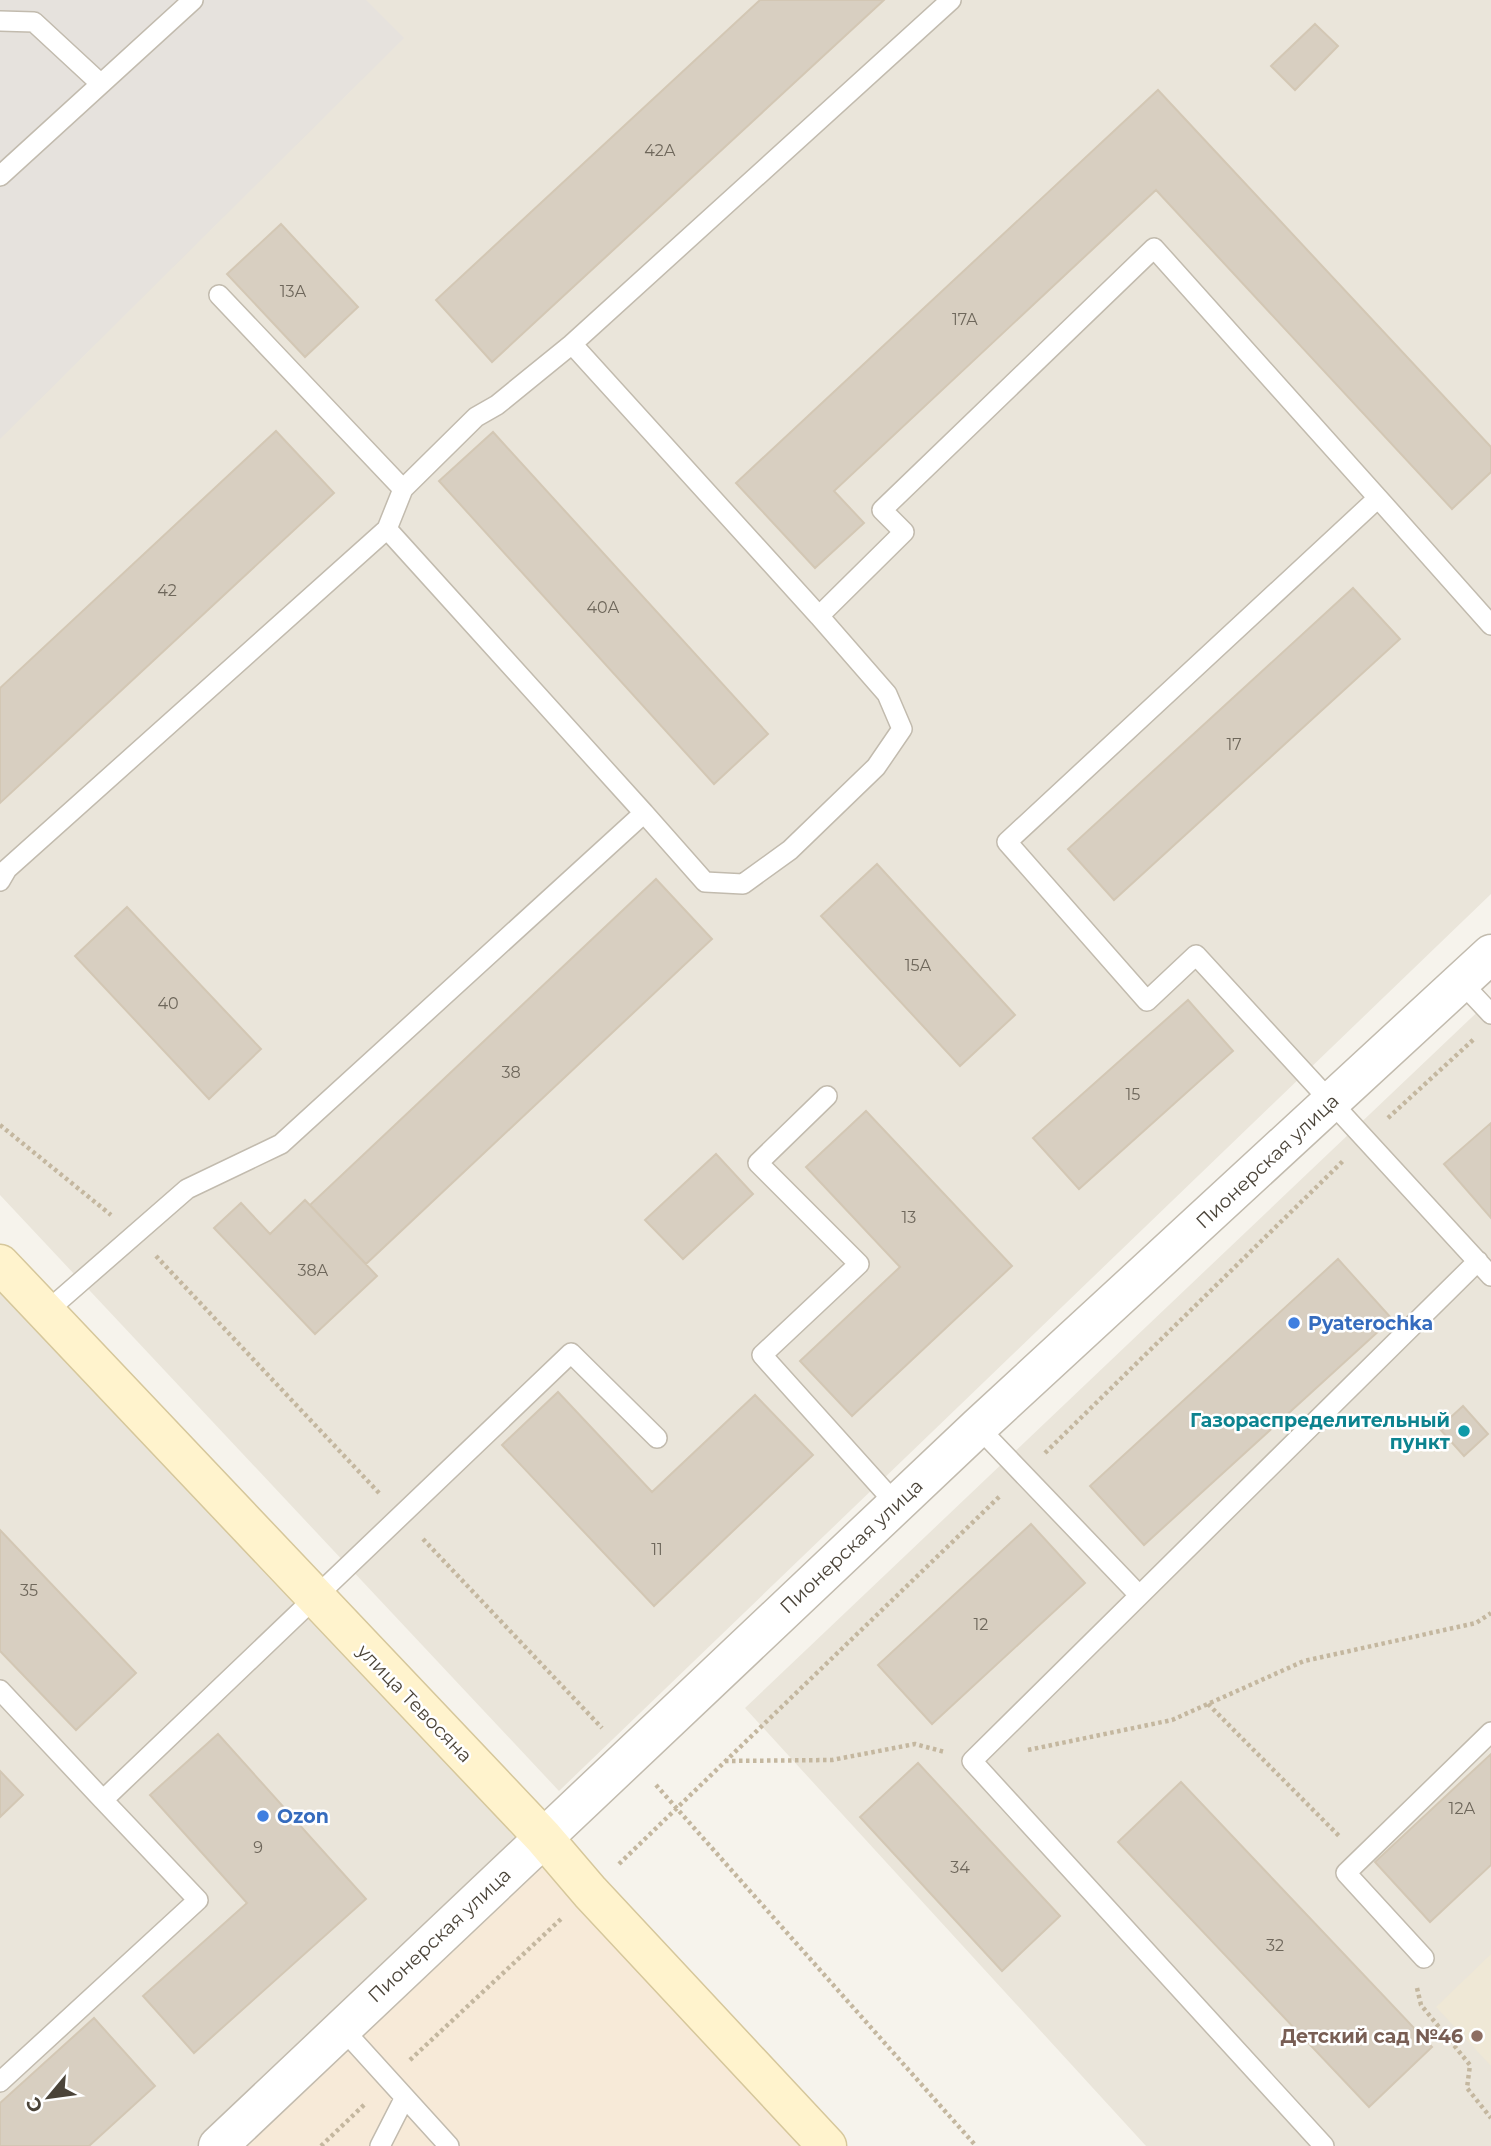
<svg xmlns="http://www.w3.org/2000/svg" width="1491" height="2146" viewBox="0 0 1491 2146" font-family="Montserrat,sans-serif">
  <rect width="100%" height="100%" fill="#f6f3ec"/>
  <!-- residential -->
  <path fill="#eae5da" d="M0,0H1491V894L559,1791L0,1195Z
    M1491,999V2146H1146L745,1708Z
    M0,1264L543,1837L218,2146H0Z"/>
  <!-- commercial -->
  <path fill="#f7ead8" d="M543,1837L827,2146H218Z"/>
  <!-- industrial -->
  <path fill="#e6e2dd" d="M0,0H366L404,38L0,439Z"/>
  <!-- education -->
  <path fill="#efe8d6" d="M1491,1954V2066L1436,2007Z"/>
  <!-- building -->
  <path fill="#d8cfc1" stroke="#d3c7b4" stroke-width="2" d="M760,0H884L492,362L436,300Z
    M1315,24L1338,46L1295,90L1271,66Z
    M1158,90L1491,447V472L1452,509L1156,190L834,491L864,523L815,568L736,483Z
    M281,224L358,307L305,357L227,274Z
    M276,431L334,493L0,803V688Z
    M493,432L768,734L714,784L439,481Z
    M1353,588L1400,639L1114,900L1068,849Z
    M877,864L1015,1015L960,1066L821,916Z
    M656,879L712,939L366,1264L310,1205Z
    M127,907L261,1049L209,1099L75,956Z
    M1188,1000L1233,1051L1079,1189L1033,1138Z
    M866,1111L1012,1266L852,1416L800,1361L900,1267L806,1167Z
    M1491,1123V1218L1444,1164Z
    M716,1154L753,1194L683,1259L645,1220Z
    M305,1200L377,1276L315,1334L214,1228L241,1203L270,1234Z
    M1338,1259L1392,1319L1144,1545L1090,1486Z
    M558,1392L652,1492L755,1395L813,1455L654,1606L502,1445Z
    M1463,1406L1488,1434L1464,1456L1439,1428Z
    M1031,1524L1085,1583L932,1724L878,1665Z
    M0,1530L136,1673L76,1730L0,1651Z
    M218,1734L366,1899L194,2053L143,1996L247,1903L150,1795Z
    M1491,1754V1865L1430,1922L1375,1862Z
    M918,1763L1060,1916L1002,1971L860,1817Z
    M0,1771L23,1795L0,1817Z
    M1181,1782L1432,2047L1369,2107L1118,1842Z
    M94,2018L155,2086L89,2146H0V2103Z"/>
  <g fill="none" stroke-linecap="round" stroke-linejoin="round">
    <!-- service casing -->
    <g stroke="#c2bbae" stroke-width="22">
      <path id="service" d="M951,0L572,344L819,616L904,532L882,510L1154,248L1378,498L1007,842L1147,1001L1196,955L1491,1276
        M0,21L34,22L101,84
        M0,176L193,0
        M219,295L403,489
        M1378,498L1491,625
        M387,529L403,489L476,417L497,405L572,344
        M644,813L705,882L743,884L790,850L876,767L902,729L887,694L819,616
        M0,881L7,869L387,529L644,813L281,1144L187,1189L46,1312
        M1461,982L1491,1014
        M827,1096L758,1163L859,1264L762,1355L896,1504
        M978,1427L1139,1595
        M0,1690L103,1800L571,1353L657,1438
        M1424,1958L1346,1873L1491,1732
        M341,2027L449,2146
        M0,2082L198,1900L103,1800
        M380,2146L404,2099
        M1324,2146L972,1761L1478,1261"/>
    </g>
    <!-- minor casing -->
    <g stroke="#c2bbae" stroke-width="41">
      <path id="minor" d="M218,2146L978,1427L1491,954"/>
    </g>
    <!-- secondary casing -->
    <g stroke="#d6c79b" stroke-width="41">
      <path id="secondary" d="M0,1264L543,1837L590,1892L827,2146"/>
    </g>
    <!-- path -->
    <path stroke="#c4b79f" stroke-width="4.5" stroke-dasharray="3.5 3.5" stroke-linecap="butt" d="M1388,1118L1474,1039
      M0,1125L111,1215
      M156,1256L380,1494
      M1045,1453L1344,1160
      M423,1539L602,1728
      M1208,1704L1341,1838
      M1028,1750L1172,1720L1304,1661L1476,1623L1491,1613
      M725,1761L832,1760L915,1744L945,1752
      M656,1785L976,2146
      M619,1864L1001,1495
      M1417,1988L1421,2005L1470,2065L1467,2088L1491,2118
      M410,2060L562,1918
      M321,2146L366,2103"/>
    <!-- service -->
    <use href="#service" stroke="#fff" stroke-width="19"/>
    <!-- minor -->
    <use href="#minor" stroke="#fff" stroke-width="38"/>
    <!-- secondary -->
    <use href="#secondary" stroke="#fff3cd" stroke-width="38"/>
  </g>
  <!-- markers -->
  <g fill="#3f7fe0" stroke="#fff" stroke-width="2.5">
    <circle cx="1294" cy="1323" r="7"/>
    <circle cx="263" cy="1816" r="7"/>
  </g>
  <circle fill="#0f9aa8" stroke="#fff" stroke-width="2.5" cx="1464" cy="1431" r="7"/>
  <circle fill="#8d6e63" stroke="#fff" stroke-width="2.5" cx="1477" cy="2036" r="7"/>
  <g text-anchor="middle" stroke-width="5" stroke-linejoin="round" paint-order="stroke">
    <!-- number labels -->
    <g font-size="16" fill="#6e675b">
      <text x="660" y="156">42А</text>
      <text x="293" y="297">13А</text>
      <text x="965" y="325">17А</text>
      <text x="167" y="596">42</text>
      <text x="603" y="613">40А</text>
      <text x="1234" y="750">17</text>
      <text x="918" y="971">15А</text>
      <text x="168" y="1009">40</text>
      <text x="511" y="1078">38</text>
      <text x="1133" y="1100">15</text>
      <text x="909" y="1223">13</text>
      <text x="313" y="1276">38А</text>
      <text x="657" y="1555">11</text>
      <text x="29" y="1596">35</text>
      <text x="981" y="1630">12</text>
      <text x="1462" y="1814">12А</text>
      <text x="258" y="1853">9</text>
      <text x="960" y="1873">34</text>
      <text x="1275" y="1951">32</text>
    </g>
    <!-- street labels -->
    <g font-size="19" fill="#4b4439" stroke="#fff">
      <text transform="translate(1267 1161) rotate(-43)" y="7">Пионерская улица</text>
      <text transform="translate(851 1546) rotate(-43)" y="7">Пионерская улица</text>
      <text transform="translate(415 1703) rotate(46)" y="7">улица Тевосяна</text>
      <text transform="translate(439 1935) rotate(-43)" y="7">Пионерская улица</text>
    </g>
    <!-- shop labels -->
    <g font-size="19" font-weight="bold" fill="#366cbe" stroke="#fff" text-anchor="start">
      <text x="1308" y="1330">Pyaterochka</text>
      <text x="277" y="1823">Ozon</text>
    </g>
    <!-- culture labels -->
    <g font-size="19" font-weight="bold" fill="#0d838f" stroke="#fff" text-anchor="end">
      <text x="1450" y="1427">Газораспределительный<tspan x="1450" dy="22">пункт</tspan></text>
    </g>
    <!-- education labels -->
    <g font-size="19" font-weight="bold" fill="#785e54" stroke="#fff" text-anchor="end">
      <text x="1463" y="2043">Детский сад №46</text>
    </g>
  </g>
  <!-- north arrow -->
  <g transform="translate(49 2097) rotate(241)" stroke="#ffffff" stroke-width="5" paint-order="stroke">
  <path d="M0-5L12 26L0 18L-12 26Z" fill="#4b4439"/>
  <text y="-10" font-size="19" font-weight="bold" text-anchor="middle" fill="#4b4439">С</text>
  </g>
</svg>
